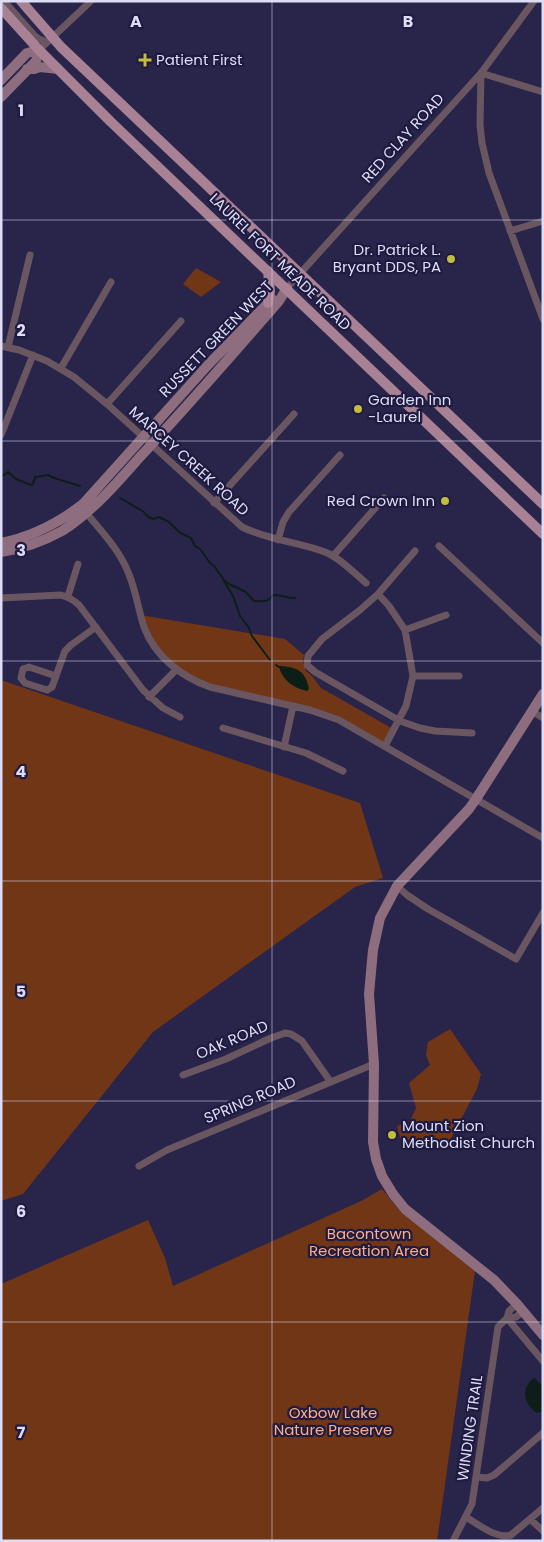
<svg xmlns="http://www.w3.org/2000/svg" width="544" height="1542" viewBox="0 0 544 1542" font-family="Poppins,sans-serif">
  <rect width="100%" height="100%" fill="#29244a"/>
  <!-- green -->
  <path fill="#713616" d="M196,268L221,282L201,297L183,284Z
    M140,615L285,639L304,655L303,662L306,671L312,676L321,688L395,730L385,746L339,720L199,683L160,653Z
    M1,680L360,803L383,878L355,887L153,1032L23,1194L1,1201Z
    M450,1029L481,1074L477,1089L448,1144L401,1140L397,1126L409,1123L416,1108L409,1083L430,1065L426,1055L428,1042Z
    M382,1189L401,1212L475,1271L437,1541H1V1284L148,1220L165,1258L173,1286L361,1201Z"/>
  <!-- water -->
  <path fill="#0c1e17" d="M280,666C297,667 306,671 309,689L307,691C294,688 283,681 279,667Z
    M534,1378L543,1386V1411L537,1413C524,1405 520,1388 534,1378Z"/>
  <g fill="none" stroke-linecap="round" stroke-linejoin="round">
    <!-- stream -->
    <path stroke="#0c1e17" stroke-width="2" d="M1,477L8,472L16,479L31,485L33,484L35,477L48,475L54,478L80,486
      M120,498L144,512L148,517L153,519L159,517L169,522L179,532L191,538L195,546L200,549L210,563L214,566L224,580L229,584L246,592L254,601C262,601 268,603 273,595C281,594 287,599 295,598
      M224,581L233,596L240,616L249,628L252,636L270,660
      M276,665L279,667"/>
    <!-- street -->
    <path stroke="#6a5660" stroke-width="7" d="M4,1L35,36L39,39L47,42
      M39,50L91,1
      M481,73L480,125L482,143L489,173L543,319
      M481,73L543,92
      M510,231L543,221
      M287,288L481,73L534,1
      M1,346L19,350L47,361L74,377L107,404L242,527C268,540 298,542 325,552C340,558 353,572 366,583
      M8,347L30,255
      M61,368L111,282
      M107,404L181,321
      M1,435L33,355
      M214,503L294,414
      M84,510C99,529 119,549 128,572C136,590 138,609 144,627C155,657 182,677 210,687L310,710L339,720L543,838
      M278,540L283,522L289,512L340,455
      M439,546L543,643
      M415,551L378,594L360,610L322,639L308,656L307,665L315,672L400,721L420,728L435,731L472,733
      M333,556L384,498
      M378,594L389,606L405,630L413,676L406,706L385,746
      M68,596L78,564
      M1,598L61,595C68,597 73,599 79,605L143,690L163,708L180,717
      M405,630L446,615
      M56,676L29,667L23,669L21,678L25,683L47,690L52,687L65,651L71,645L96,627
      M413,676H459
      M149,697L176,670
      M532,711L543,718
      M223,728L306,753L343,771
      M284,747L293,706
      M397,886L407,895L428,909L516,959L543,913
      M183,1075L226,1059L271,1038L285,1033L291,1034L302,1041L330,1081
      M139,1166L167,1150L374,1064
      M507,1318L543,1361
      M507,1318L516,1317L523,1311
      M477,1477L487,1478L494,1475L543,1433
      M466,1517C479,1525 496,1539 511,1535L543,1508
      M530,1519L543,1531
      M453,1541L472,1504L498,1327L507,1318L509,1311L517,1304"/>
    <!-- secondary -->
    <path stroke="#8e6e7e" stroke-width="10" d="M27,69H34L40,67L58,69
      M1,80L27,53L39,50L36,61L1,97
      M1,543C31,537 60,522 83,504L207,366L272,299
      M1,552C22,549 44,541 62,531C92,512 116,484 139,458C187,407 233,354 279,301L287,288
      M543,694L476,799L469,809L397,886L380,918L373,950L369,994L374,1064L373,1142L376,1159L382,1176L393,1194L405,1209L494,1280L517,1304L543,1335"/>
    <!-- primary -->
    <path stroke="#a98195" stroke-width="10" d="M21,1L61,47L543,504
      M1,8L39,50L111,122L543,534
      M268,303L270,291L268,271"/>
  </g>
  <!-- grid -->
  <path fill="none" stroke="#ddddf5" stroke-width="1" stroke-opacity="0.55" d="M272,1V1541M1,220H543M1,441H543M1,661H543M1,881H543M1,1101H543M1,1322H543"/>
  <!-- markers -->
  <g fill="#c3bd3e" stroke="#1f1a3f" stroke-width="2">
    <path d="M142.5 52.5h5v5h5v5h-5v5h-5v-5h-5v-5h5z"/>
    <circle cx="451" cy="259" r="5"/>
    <circle cx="358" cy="409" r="5"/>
    <circle cx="445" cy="501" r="5"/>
    <circle cx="392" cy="1135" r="5"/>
  </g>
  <g text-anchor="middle" stroke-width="4.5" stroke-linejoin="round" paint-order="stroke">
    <!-- poi labels -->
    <g font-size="15" fill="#ddddf5" stroke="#1f1a3f" text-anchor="start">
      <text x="156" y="65">Patient First</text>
      <text x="441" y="255" text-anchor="end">Dr. Patrick L.<tspan x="441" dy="17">Bryant DDS, PA</tspan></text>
      <text x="368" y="405">Garden Inn<tspan x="368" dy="17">-Laurel</tspan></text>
      <text x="435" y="506" text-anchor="end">Red Crown Inn</text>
      <text x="402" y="1131">Mount Zion<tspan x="402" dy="17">Methodist Church</tspan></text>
    </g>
    <!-- street labels -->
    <g font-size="15" fill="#ddddf5" stroke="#1f1a3f">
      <text transform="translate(403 138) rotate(-48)" y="5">RED CLAY ROAD</text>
      <text transform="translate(280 262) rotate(44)" y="5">LAUREL FORT MEADE ROAD</text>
      <text transform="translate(216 339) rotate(-46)" y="5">RUSSETT GREEN WEST</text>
      <text transform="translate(189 461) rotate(42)" y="5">MARCEY CREEK ROAD</text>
      <text transform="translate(232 1040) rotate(-23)" y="5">OAK ROAD</text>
      <text transform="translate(250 1100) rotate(-23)" y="5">SPRING ROAD</text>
      <text transform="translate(470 1428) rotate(-82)" y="5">WINDING TRAIL</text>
    </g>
    <!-- park labels -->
    <g font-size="15" fill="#faae8a" stroke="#1f1a3f">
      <text x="369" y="1239">Bacontown<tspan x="369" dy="17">Recreation Area</tspan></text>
      <text x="333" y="1418">Oxbow Lake<tspan x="333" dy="17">Nature Preserve</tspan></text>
    </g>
  </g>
  <g font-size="16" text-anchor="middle" font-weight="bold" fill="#ddddf5" stroke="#1f1a3f" stroke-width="4.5" stroke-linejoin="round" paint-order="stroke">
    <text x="136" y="27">A</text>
    <text x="408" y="27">B</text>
    <text x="21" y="116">1</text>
    <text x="21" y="336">2</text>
    <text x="21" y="556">3</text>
    <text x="21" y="777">4</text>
    <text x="21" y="997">5</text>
    <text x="21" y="1217">6</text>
    <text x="21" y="1438">7</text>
  </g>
  <!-- border -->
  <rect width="544" height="1542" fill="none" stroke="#ddddf5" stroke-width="5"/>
</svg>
